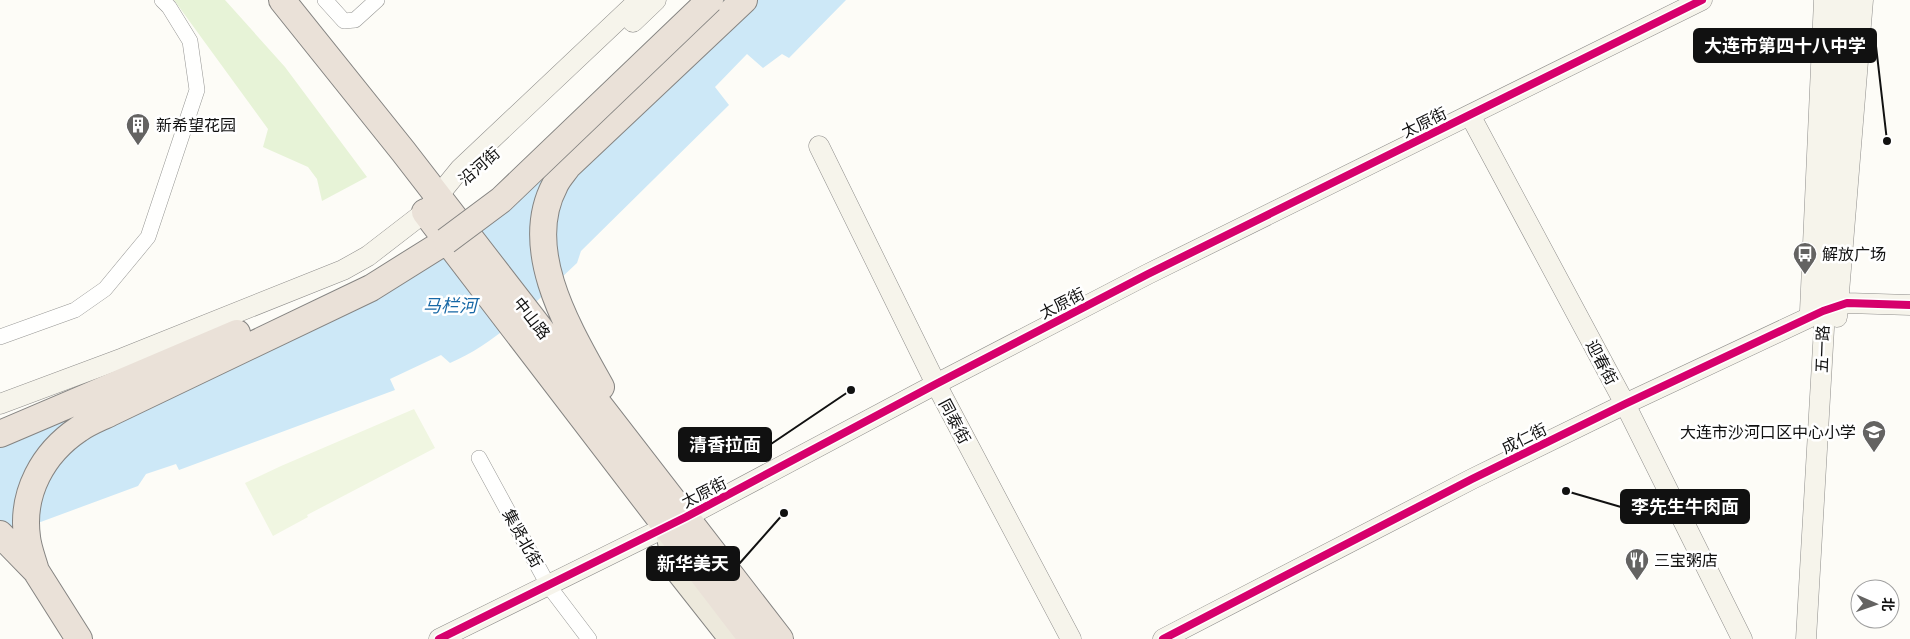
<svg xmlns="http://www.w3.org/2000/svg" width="1910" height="639" viewBox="0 0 1910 639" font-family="'Zilla Slab','Noto Sans SC',serif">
  <rect width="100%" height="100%" fill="#fdfcf7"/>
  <!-- green -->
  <path fill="#e7f3d7" d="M174,0H225L285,67L367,177L322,201L317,179L308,167L263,147L268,129Z"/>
  <!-- pitch -->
  <path fill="#f0f6e1" d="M414,409L435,448L307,515L308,517L273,536L245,483L281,466Z"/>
  <!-- water -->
  <path fill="#cde8f7" d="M728,0H846L789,58L782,54L763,68L747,54L715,87L729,105L581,251L577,263C539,298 500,342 450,363L441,355L390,379L395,390L179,470L176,464L146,474L138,486L0,537V430L370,296Z"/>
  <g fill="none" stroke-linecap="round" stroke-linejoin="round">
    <!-- street casing -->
    <g stroke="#979795" stroke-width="16">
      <path id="street" d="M325,0L344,21L355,20L377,0
        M0,337L75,310L105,289L148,237L197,90L190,41L169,7L162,0
        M479,458L548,585L589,639"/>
    </g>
    <!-- secondary casing -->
    <g stroke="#8e8d8b" stroke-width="21">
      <path id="secondary" d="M633,22L656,0
        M1470,115L1625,404L1742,639
        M819,146L936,384L1071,639
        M1810,311L1824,0
        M1837,317L1863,0
        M0,404L123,358L343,270L368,256L425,212L460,169L639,0
        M439,639L686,517L936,384L1148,274L1702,0
        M1163,639L1472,479L1625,404L1823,311L1847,303L1910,305
        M1806,639L1843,0"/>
    </g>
    <!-- primary casing -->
    <g stroke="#858482" stroke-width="24">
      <path id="primary" d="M666,527L674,568L730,639"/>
    </g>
    <!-- highway casing -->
    <g stroke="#858482" stroke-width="28">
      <path id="highway" d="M282,0L403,151L780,639
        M425,212L752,639
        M601,387C570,331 520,250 555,185C558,178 564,172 568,166L744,0
        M0,434L237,333
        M0,534L36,571L79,639
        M36,571C33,560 28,548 27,537C21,493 43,453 79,429C89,422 100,418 110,413L371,288L446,241"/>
    </g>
    <!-- street -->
    <use href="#street" stroke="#fffffe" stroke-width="15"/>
    <!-- secondary -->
    <use href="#secondary" stroke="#f6f4eb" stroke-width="20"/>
    <!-- primary -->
    <use href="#primary" stroke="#ede9dc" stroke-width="22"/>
    <!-- highway -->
    <use href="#highway" stroke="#eae1d8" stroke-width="26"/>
    <!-- highway-bridge casing -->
    <g stroke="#858482" stroke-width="28" stroke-linecap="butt">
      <path id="highway-bridge" d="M446,241L501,200L710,0"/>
    </g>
    <!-- highway-bridge -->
    <use href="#highway-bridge" stroke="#eae1d8" stroke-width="26"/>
    <!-- cycleway casing -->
    <g stroke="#fff" stroke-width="11">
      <path id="cycleway" d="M439,639L686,517L936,384L1148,274L1702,0
        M1163,639L1472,479L1625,404L1823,311L1847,303L1910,305"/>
    </g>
    <!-- cycleway -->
    <use href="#cycleway" stroke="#d6006c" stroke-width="8"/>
  </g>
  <!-- icons -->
  <defs>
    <g id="building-pin" transform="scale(1.25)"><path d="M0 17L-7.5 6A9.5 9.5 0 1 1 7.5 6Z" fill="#646362" stroke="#fff"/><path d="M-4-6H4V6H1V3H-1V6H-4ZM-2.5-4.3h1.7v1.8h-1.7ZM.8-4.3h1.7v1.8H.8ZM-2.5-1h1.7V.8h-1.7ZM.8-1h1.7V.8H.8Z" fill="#fff"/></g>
    <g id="bus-pin" transform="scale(1.25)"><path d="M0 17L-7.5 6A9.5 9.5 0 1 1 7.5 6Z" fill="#646362" stroke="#fff"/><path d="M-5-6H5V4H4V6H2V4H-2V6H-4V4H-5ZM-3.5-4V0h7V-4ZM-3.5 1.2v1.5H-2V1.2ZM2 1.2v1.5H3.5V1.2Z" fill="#fff"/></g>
    <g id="school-pin" transform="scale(1.25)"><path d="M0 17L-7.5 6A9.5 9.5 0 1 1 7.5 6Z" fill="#646362" stroke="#fff"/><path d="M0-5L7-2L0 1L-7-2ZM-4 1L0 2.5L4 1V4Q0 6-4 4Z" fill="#fff"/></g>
    <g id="restaurant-pin" transform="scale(1.25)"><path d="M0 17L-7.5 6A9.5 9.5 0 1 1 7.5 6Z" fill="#646362" stroke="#fff"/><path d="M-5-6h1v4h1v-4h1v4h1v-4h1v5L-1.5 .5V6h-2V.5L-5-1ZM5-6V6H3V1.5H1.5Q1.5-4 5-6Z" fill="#fff"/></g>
  </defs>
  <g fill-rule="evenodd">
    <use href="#building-pin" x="138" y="125"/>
    <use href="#bus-pin" x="1805" y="254"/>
    <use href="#school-pin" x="1874" y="432"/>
    <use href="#restaurant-pin" x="1637" y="560"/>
  </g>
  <g text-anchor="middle" stroke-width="5" stroke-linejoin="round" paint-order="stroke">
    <!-- street labels -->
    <g font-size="16" fill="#111" stroke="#fff">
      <text transform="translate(1424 122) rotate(-26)" y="6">太原街</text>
      <text transform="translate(479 166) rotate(-41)" y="6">沿河街</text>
      <text transform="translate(1062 303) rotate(-27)" y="6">太原街</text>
      <text transform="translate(532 318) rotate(52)" y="6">中山路</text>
      <text transform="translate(1822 349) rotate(-88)" y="6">五一路</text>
      <text transform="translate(1602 362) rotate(62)" y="6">迎春街</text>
      <text transform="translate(955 421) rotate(62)" y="6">同泰街</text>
      <text transform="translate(1524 438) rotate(-26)" y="6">成仁街</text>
      <text transform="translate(704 492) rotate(-27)" y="6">太原街</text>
      <text transform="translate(523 538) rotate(61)" y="6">集贤北街</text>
    </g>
    <!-- poi labels -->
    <g font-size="16" fill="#111" stroke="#fff" text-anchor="start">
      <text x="156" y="131">新希望花园</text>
      <text x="1822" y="260">解放广场</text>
      <text x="1856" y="438" text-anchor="end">大连市沙河口区中心小学</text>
      <text x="1654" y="566">三宝粥店</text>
    </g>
    <!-- water labels -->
    <g font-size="18" font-style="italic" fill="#1768a6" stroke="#fff">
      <text x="450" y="312">马栏河</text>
    </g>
  </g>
  <!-- callouts -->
  <path fill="none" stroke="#111" stroke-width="2" d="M1887 141L1876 46M851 390L771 444M1566 491L1621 507M784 513L739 564"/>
  <g fill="#111" stroke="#fff" stroke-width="2">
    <circle cx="1887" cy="141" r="5"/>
    <circle cx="851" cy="390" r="5"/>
    <circle cx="1566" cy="491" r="5"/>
    <circle cx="784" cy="513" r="5"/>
  </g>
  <g fill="#111" stroke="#111" stroke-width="2">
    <rect x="1694" y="29" width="182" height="33" rx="5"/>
    <rect x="679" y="428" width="92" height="33" rx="5"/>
    <rect x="1621" y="490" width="128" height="33" rx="5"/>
    <rect x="647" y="547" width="92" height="33" rx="5"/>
  </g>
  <g font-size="18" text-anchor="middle" font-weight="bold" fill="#fff">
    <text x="1785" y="52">大连市第四十八中学</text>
    <text x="725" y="451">清香拉面</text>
    <text x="1685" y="513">李先生牛肉面</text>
    <text x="693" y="570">新华美天</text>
  </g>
  <!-- north arrow -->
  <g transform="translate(1875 604) rotate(92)"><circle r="24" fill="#ffffff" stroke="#a0a0a0"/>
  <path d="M0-4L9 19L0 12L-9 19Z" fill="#646362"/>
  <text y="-8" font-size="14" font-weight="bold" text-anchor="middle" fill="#111111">北</text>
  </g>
</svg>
